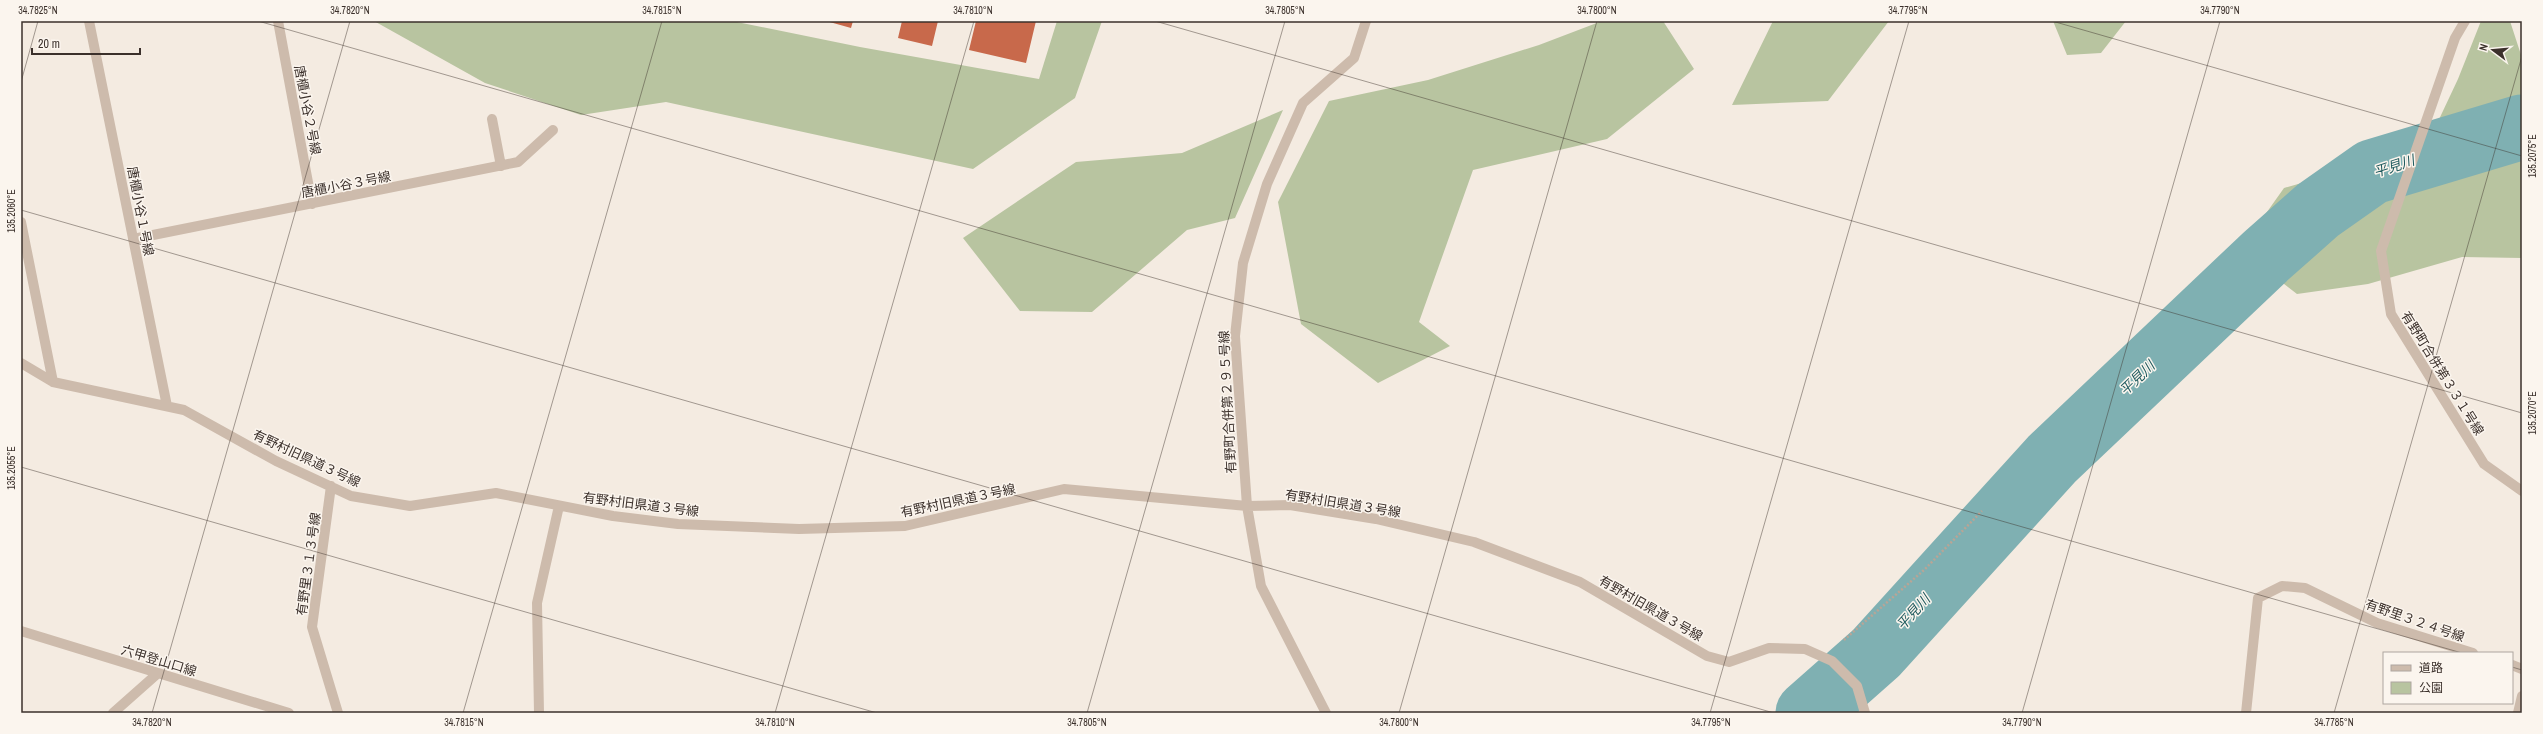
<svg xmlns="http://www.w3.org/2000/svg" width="2543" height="734" viewBox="0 0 2543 734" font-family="'Archivo Narrow','Noto Sans JP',sans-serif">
  <rect width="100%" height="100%" fill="#f4ebe1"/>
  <!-- green -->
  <path fill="#b8c4a0" d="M374,21H732L860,47L1039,79L1057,21H1102L1075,98L973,169L666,102L581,115L485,83Z
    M1602,21H1663L1694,69L1607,139L1473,170L1419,322L1450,346L1378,383L1301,324L1278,202L1329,101L1428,80L1539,45Z
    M1773,21H1889L1828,101L1732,105Z
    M2053,21H2126L2101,53L2067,55Z
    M2481,21H2510L2522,58V258L2462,257L2368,284L2297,294L2240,250L2284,188L2426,147L2458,79Z
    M1283,110L1235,218L1187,230L1092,312L1020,311L963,238L1076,162L1182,153Z"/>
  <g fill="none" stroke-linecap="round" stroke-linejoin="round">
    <!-- river -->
    <path stroke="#7fb0b2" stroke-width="65" d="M1808,713L1876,653L2052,459L2266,256L2318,210L2372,172L2522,127"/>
  </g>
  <!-- building -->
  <path fill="#c8694b" d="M826,21H853L851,28Z
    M902,21H938L932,46L898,38Z
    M976,21H1036L1026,63L969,50Z"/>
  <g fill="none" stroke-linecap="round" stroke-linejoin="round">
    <!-- path -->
    <path stroke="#b9a596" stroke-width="2.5" stroke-dasharray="2 2" stroke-linecap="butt" d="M1844,640L1924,570L1982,511"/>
    <!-- minor -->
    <path stroke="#cdbbac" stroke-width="10" d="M89,21L167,406
      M278,21L312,204
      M2465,21L2455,38L2381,251L2391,314L2484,464L2522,491
      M492,119L501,166
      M21,222L53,382
      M133,239L518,162L553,130
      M21,363L53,382L184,410L276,461L351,496L410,506L496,493L613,516L678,524L799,529L905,526L1064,489L1247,506L1290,505L1376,519L1474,542L1580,582L1707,656L1729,662L1769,648L1805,649L1832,661L1857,686L1865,713
      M331,486L312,627L338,713
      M21,631L289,713
      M2512,665L2522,669
      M113,713L157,674
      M539,713L537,603L559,506
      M1326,713L1261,586L1247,506L1235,336L1243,263L1267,184L1303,103L1354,58L1366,21
      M2246,713L2258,598L2282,586L2305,588L2377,623L2473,653
      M2518,713L2522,696"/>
  </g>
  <!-- ticks -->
  <path fill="none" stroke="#3b302b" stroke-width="1" stroke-opacity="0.45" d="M258,21L2462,653M1155,21L2522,413M2052,21L2522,156M21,82L38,21M21,210L1774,713M21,467L877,713M2512,667L2522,670M152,713L350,21M463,713L662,21M775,713L974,21M1087,713L1285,21M1399,713L1597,21M1710,713L1909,21M2022,713L2220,21M2334,713L2522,56"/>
  <g text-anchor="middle" stroke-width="3" stroke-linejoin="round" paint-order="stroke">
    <!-- street labels -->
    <g font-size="13" fill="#3b302b" stroke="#fbf5ee">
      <text transform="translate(308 110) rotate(79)" y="5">唐櫃小谷２号線</text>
      <text transform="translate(346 184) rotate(-11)" y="5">唐櫃小谷３号線</text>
      <text transform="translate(141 211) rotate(79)" y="5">唐櫃小谷１号線</text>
      <text transform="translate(2443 373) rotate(58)" y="5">有野町合併第３３１号線</text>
      <text transform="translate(1227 402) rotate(-93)" y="5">有野町合併第２９５号線</text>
      <text transform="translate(307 458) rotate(25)" y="5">有野村旧県道３号線</text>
      <text transform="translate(958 500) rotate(-12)" y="5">有野村旧県道３号線</text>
      <text transform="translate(1343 503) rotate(9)" y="5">有野村旧県道３号線</text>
      <text transform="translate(641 504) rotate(7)" y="5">有野村旧県道３号線</text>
      <text transform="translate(308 564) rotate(-82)" y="5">有野里３１３号線</text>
      <text transform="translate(1651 608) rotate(30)" y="5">有野村旧県道３号線</text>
      <text transform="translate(2415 620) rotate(19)" y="5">有野里３２４号線</text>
      <text transform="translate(159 660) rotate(17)" y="5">六甲登山口線</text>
    </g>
    <!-- water labels -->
    <g font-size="14" font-style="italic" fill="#1f5a5e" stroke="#fbf5ee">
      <text transform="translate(2394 166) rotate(-18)" y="5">平見川</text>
      <text transform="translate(2137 378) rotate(-44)" y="5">平見川</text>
      <text transform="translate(1913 612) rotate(-48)" y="5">平見川</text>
    </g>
  </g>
  <!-- border -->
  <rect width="2543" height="734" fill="none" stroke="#fbf5ee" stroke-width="44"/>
  <!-- legend -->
  <rect x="2383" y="652" width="130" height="52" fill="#fbf5ee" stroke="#aea6a0"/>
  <rect x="2391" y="665" width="20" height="6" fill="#cdbbac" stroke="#aea6a0"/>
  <text x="2419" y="672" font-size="12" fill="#3b302b">道路</text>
  <rect x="2391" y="682" width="20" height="12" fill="#b8c4a0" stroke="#aea6a0"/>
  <text x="2419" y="692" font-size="12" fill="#3b302b">公園</text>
  <!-- north arrow -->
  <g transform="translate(2493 50) rotate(286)" stroke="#fbf5ee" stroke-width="3" paint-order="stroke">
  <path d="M0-3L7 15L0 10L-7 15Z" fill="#3b302b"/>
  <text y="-6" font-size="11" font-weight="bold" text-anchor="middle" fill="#3b302b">N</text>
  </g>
  <!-- scale -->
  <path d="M32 48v6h108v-6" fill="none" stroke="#3b302b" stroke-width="2"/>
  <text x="38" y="48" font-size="12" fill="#3b302b" stroke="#fbf5ee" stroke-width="3" paint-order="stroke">20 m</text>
  <rect x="22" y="22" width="2499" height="690" fill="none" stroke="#3b302b" stroke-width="1.5"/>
  <g font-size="10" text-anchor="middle" fill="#3b302b">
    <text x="38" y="14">34.7825°N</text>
    <text x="350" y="14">34.7820°N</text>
    <text x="662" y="14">34.7815°N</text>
    <text x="973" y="14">34.7810°N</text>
    <text x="1285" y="14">34.7805°N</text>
    <text x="1597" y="14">34.7800°N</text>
    <text x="1908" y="14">34.7795°N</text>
    <text x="2220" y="14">34.7790°N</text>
    <text transform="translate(2532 156) rotate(-90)" y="4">135.2075°E</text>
    <text transform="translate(11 211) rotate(-90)" y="4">135.2060°E</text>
    <text transform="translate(2532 413) rotate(-90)" y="4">135.2070°E</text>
    <text transform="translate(11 468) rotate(-90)" y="4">135.2055°E</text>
    <text x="152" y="726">34.7820°N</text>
    <text x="464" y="726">34.7815°N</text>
    <text x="775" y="726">34.7810°N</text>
    <text x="1087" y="726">34.7805°N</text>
    <text x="1399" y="726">34.7800°N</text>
    <text x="1711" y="726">34.7795°N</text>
    <text x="2022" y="726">34.7790°N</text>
    <text x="2334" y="726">34.7785°N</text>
  </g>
</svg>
